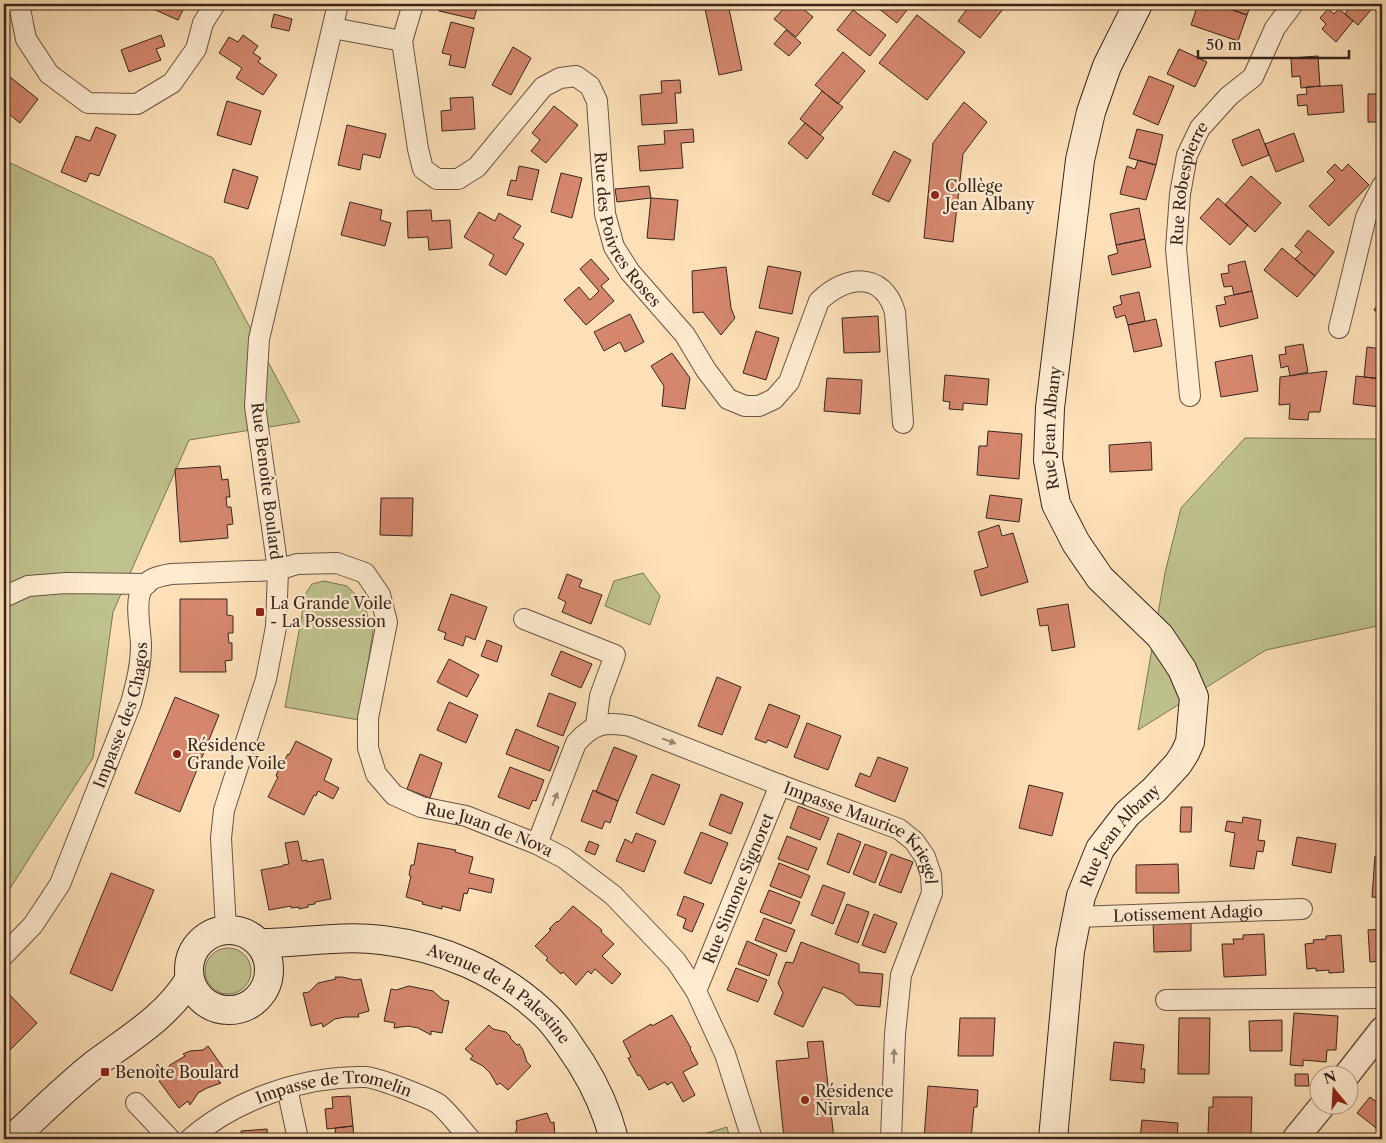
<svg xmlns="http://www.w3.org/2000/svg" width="1386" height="1143" viewBox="0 0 1386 1143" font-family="'Libre Caslon Text',serif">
  <rect width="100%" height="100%" fill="#fde0b7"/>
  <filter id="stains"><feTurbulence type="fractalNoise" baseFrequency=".004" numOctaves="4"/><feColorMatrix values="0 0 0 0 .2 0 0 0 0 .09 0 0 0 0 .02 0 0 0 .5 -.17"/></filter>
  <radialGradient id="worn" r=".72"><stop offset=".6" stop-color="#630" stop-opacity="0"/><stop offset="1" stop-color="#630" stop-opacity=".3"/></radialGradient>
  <!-- green -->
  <path fill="#bfc28e" stroke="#7b7456" d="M4,160L213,258L300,422L189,440L113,612L93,758L4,898Z
    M1245,438L1382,439V625L1266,650L1138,730L1165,573L1181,508Z
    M643,573L660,596L650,625L605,606L614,581Z
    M324,581L347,586L363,602L373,631L359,720L285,707L306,593L312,584Z
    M205 971a23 23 0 1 1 46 0a23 23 0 1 1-46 0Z
    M727,1127L730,1139H687Z"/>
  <!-- building -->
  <path fill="#d5876e" stroke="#37251e" d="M156,4H186L178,20L153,9Z
    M441,4H478L474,19L439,11Z
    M704,4H728L742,70L719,75Z
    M788,4H797L813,17L796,37L774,19Z
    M873,4H907L910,6L897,23Z
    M971,4H1007L980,38L958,21Z
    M1210,4H1215L1247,15L1238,41L1191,25L1197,7L1207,10Z
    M1215,4H1251L1247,15Z
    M1348,4H1376L1358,25L1345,14L1351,6Z
    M1328,9L1334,14L1339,9L1353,21L1336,42L1322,29L1326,24L1320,18Z
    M853,10L886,35L870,56L837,30Z
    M274,14L292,19L289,31L271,27Z
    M917,15L965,52L927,100L879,63Z
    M451,22L474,28L465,68L449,65L451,55L442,53Z
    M786,30L801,43L789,56L774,44Z
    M161,35L165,46L156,49L161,60L129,72L121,50Z
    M243,35L258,46L253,53L261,58L258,62L277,75L263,95L236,78L242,68L219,53L229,37L238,42Z
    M513,47L531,58L511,95L492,85Z
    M1179,49L1207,62L1195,87L1167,74Z
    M843,52L865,71L838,104L815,85Z
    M1318,56L1320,86L1301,88L1300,76L1292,77L1291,58Z
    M5,73L38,99L20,123L4,110Z
    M1382,73V85H1377V74Z
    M1149,76L1174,86L1158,125L1133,114Z
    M680,80L681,93H675L677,123L642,125L640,95L662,93L661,81Z
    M1342,85L1344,112L1308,115L1307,105L1298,106L1297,95L1307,94L1306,87Z
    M822,91L843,107L820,135L800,119Z
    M1368,94H1382V122H1368Z
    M473,97L475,129L442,131L441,111L451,110L450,98Z
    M227,101L261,111L251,145L217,135Z
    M964,102L987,122L963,154L953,242L924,238L933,143Z
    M554,106L578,125L546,163L531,151L540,140L532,133Z
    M805,123L824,138L807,159L788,143Z
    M347,125L386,134L380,158L363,154L360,170L338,165Z
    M96,127L116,135L99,176L90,173L86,182L61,172L76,136L90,141Z
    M693,129L694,142L681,143L683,168L640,171L638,146L665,144L664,131Z
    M1137,129L1163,135L1156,165L1129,158Z
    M1259,129L1269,155L1242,166L1232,140Z
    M1294,133L1304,161L1276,172L1265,144Z
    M894,151L911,160L889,202L872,194Z
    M1138,160L1156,165L1146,200L1120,194L1127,166L1135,169Z
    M1335,164L1342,171L1348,164L1369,185L1329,226L1309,206L1335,180L1327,172Z
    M519,166L539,170L532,200L507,195L511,180L516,181Z
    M233,169L258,177L248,209L224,202Z
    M561,173L582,178L572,218L551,212Z
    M1251,176L1281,203L1255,232L1225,205Z
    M649,186L651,198L617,202L615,189Z
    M651,198L678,200L674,240L647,238Z
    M1218,198L1248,225L1230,245L1200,218Z
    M350,202L382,210L380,220L391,223L385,246L341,235Z
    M1139,208L1145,239L1116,245L1110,214Z
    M431,210L432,221L450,220L452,248L429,250L428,237L408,238L407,211Z
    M479,212L495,221L499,213L521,226L513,238L524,244L506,275L489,265L494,255L464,237Z
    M1308,230L1334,252L1315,276L1295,259L1302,252L1295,246Z
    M1145,239L1151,267L1112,275L1108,256L1118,253L1116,245Z
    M1282,248L1315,276L1297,297L1264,270Z
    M591,259L609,279L601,286L614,301L586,325L564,300L579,287L590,300L599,291L580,269Z
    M1245,261L1252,291L1234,295L1232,286L1224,287L1221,274L1229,273L1228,265Z
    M768,266L801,272L792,314L759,308Z
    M726,267L731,308L735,318L721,335L703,312L693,313L692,271Z
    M1252,291L1258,318L1220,327L1216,306L1226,304L1224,297Z
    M1139,292L1145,321L1128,325L1125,315L1116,318L1113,307L1122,304L1120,296Z
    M1382,298V315L1374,310Z
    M630,314L644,342L625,352L620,342L604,351L594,332Z
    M878,316L880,352L844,353L842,318Z
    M1156,319L1162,346L1134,352L1128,325Z
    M756,331L779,338L766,380L743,373Z
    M1303,344L1308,372L1290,376L1288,366L1281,368L1279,355L1286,354L1285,347Z
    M1367,347L1382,349V379L1364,377Z
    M672,353L690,378L685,409L662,406L664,386L651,366Z
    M1252,355L1258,391L1221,397L1215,362Z
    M1327,371L1320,412H1309L1308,420L1289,419L1290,404L1279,405L1280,377Z
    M945,375L989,379L987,405L963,403V410L949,409L950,402L943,401Z
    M1356,376L1382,379L1381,407L1353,404Z
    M827,378L862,380L860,414L824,411Z
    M988,431L1022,434L1019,479L977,475L979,446H987Z
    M1151,442L1152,470L1110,472L1109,445Z
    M220,466L222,480L228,479L230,497H226L227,507H231L233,524L227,525L228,538L180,542L175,469Z
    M990,495L1022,499L1019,522L986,518Z
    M381,498H413L412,536L380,535Z
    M999,525L1002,536L1013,533L1028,582L981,596L974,571L988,567L978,532Z
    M567,574L582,580L579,587L602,595L591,624L562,612L566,602L558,598Z
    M451,594L487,607L475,640L466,636L463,646L444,639L446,633L438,630Z
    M180,599H227V615L233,616V633H228L229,643H232V660L225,661L226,672H180Z
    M1068,604L1075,647L1052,651L1048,625L1040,626L1037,609Z
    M487,640L502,646L497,662L481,656Z
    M561,651L592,664L581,688L551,675Z
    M449,659L479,675L467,697L437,682Z
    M717,677L741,687L722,735L698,726Z
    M549,693L576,703L563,736L537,726Z
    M175,697L219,715L180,812L135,793Z
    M449,702L478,715L466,743L437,730Z
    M769,704L800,716L787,748L768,740L766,743L755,739Z
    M807,723L841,736L828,770L794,757Z
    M516,729L559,747L550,771L506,754Z
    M296,741L332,759L324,780L339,788L333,799L318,791L316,796L314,795L304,815L268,797L278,777L276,776L282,760L284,761L288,754L289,755Z
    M614,747L637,756L618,801L596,792Z
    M420,754L442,763L430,798L407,789Z
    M878,757L908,768L895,802L855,786L860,773L870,777Z
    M510,767L544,780L536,801L533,800L529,809L498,797Z
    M652,774L680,785L664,825L636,813Z
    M1029,785L1063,793L1052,836L1019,828Z
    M593,790L618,801L610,823L605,821L602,829L581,821Z
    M721,794L743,803L731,834L709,825Z
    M798,806L829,818L820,840L790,828Z
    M1181,807H1192L1191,832H1180Z
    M1243,817L1261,820L1258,840L1265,841L1263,852L1257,851L1254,869L1230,866L1235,833L1225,831L1227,821L1242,823Z
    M701,832L728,843L711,884L684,873Z
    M636,833L656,841L644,872L616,861L625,839L632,843Z
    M838,833L861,842L849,873L827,864Z
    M787,836L817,848L808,870L778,859Z
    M1297,837L1336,844L1331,873L1292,865Z
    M298,841L302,861L307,860V862L323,859L331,899L315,902V904L308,905V907L299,909V907L291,908V906L269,910L261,870L283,866V865L289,864L285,843Z
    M589,841L599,845L595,855L585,851Z
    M418,843L456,850L455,852L473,857L469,873L494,879L491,893L469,888L467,894L464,893L460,911L442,906V909L422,904L423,902L406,897L411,876L409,875L411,865H414Z
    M865,844L887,852L875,883L853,874Z
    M891,854L913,862L901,893L879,885Z
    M1375,856H1382V898L1372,897Z
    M779,863L810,876L801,898L770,886Z
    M1178,864L1179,893H1136V865Z
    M111,873L154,890L112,991L70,973Z
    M823,885L845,893L833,924L811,915Z
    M769,890L800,902L791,924L760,912Z
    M684,896L704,904L692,932L683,928L686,919L677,915Z
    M847,904L869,912L858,943L835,934Z
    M573,906L602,930L601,932L614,944L602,956L621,974L612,984L595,969L591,974L588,971L576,985L563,972L561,974L546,960L548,958L535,946L551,930L549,929L557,921L558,922Z
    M874,914L897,923L885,953L862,945Z
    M764,918L795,930L786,952L755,940Z
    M1191,918V951L1154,952L1153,919Z
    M1382,929V961L1370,962L1368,930Z
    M1264,934L1266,975L1224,977L1222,944H1234L1233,939H1243V935Z
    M1341,935L1344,972L1329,973V970L1316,971V968L1307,969L1305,944L1314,943L1313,940L1326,939V936Z
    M747,941L777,954L769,976L738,964Z
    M801,942L859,964V972L883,974L880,1007L856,1005L843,994L823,987L803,1027L774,1014L783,993L778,983L786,962L793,963Z
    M736,968L767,980L758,1002L727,990Z
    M335,977H342L355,980L361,979L369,1011L358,1014L359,1017H345L335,1019L323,1027L322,1023L311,1026L303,993L309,992L318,983L336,979Z
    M409,986L433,991L443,1000L449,1001L442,1033L431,1031V1035L418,1028L408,1026L394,1028L395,1023L384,1021L391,989L396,990Z
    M5,990L37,1023L4,1056V991Z
    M1294,1013L1338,1016L1336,1050H1327L1326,1062L1303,1060V1066L1290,1065Z
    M672,1015L691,1048L690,1049L698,1064L683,1072L695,1095L683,1102L672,1082L667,1085L665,1082L649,1090L640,1075L638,1076L628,1058L631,1057L623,1041L651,1024L652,1026Z
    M960,1018H995L993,1056H958Z
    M1179,1018H1210L1209,1074H1178Z
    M1282,1020V1051H1250L1249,1021Z
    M489,1025L493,1029L506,1032L511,1037L510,1038L517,1045L519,1044L523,1050L527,1062L531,1066L508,1090L500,1083L497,1085L490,1073L483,1066L470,1059L473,1056L465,1049Z
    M823,1041L834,1139H784L776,1061L809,1058L807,1042Z
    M1114,1042L1144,1045L1141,1069H1145L1144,1083L1110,1080Z
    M208,1046L227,1073L218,1080L221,1083L207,1088L198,1093L190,1105L188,1101L179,1108L159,1081L164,1077L170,1065L185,1056L183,1054L190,1051L203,1050Z
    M1295,1074H1308L1309,1086H1295Z
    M928,1086L978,1090L977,1107H974L971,1139H973H924Z
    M350,1096L353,1126L327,1129L325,1109L333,1108L332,1097Z
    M1213,1097H1252L1251,1139H1212V1135L1208,1134L1209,1107H1213Z
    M1370,1097L1382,1106V1129L1380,1131L1357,1113Z
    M547,1113L551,1123L554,1122L555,1139H514L517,1127L516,1121Z
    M1142,1120L1178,1123L1177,1139H1140Z
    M353,1126L354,1139H328L336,1138L335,1128Z
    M267,1129L268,1139H242L241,1131Z"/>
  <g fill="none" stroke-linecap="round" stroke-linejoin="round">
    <!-- minor casing -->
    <g stroke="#685444" stroke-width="22">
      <g id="minor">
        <path d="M19,4L26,39L49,74L88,103L137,104L172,83L196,49L203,23L215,4"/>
        <path id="s1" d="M333,28L402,41L418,149L423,169L437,179H458L477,167L543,87L560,78L576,76L590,86L597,101L605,214L614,247L630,272L685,335L706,370L728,399L745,406H759L774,399L789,382L819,301C846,276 882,270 895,312L903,423"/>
        <path d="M402,41L413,4"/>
        <path d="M1339,328L1366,217L1382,186"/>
        <path id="s2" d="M1190,396L1176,249L1180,194L1187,155L1200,128L1229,96L1253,77L1275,28L1293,4"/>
        <path d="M4,597L28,586L66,583L147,584"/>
        <path d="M524,619L615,655L600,696L596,725"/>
        <path id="s3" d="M537,844L576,743C593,724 604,721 630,726L780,785L899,829L914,841L925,857L931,875L932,893L901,975L895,1034L891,1139"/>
        <path id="s4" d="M1076,917L1302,909"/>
        <path d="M226,929L221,838L224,810L266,679L276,627L278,570L255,406L259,339L338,4"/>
        <path id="s5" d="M4,955L33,925L60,884L131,703C136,684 141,666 141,646C141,631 134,602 142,589C148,578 160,576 171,574L278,570L297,564L337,563L365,573L380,595L387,622L368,718V748L376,774L394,795L421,807L466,816L537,844L564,858L613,895L676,961L696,991L725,1054L752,1139"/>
        <path id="s6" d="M696,991L780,785"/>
        <path d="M1166,1000L1382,998"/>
        <path d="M287,1088L298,1139"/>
        <path d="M136,1103L170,1139"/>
        <path id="s7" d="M190,1139C236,1099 304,1076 365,1077C379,1078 424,1096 437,1103C446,1109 462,1130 470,1139"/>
      </g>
    </g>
    <!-- tertiary casing -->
    <g stroke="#685444" stroke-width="28">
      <path id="tertiary" d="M1346,1076L1382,1030
        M1295,1139L1322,1106"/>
    </g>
    <!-- secondary casing -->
    <g stroke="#37251e" stroke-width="30">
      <g id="secondary">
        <circle cx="229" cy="970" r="40"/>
        <path id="s8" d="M260,943C301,943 341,935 382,940C441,947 498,971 542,1012C558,1026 569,1046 581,1063C596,1087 607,1112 614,1139"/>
        <path d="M12,1139C39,1114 66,1087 95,1064C128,1039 167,1017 189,980"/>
        <path id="s9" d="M1053,1139L1070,951L1081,896L1100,849L1127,814L1154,790L1178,764L1185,753L1190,742L1194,697L1182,669L1160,636L1100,578L1076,543L1056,504L1048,460L1050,408L1080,160L1091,112L1107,66L1138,4"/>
      </g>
    </g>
    <!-- minor -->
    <use href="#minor" stroke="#feebd0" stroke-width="20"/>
    <!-- tertiary -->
    <use href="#tertiary" stroke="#feebd0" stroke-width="25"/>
    <!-- secondary -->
    <use href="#secondary" stroke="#feebd0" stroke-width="28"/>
  </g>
  <!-- one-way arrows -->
  <defs><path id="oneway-solid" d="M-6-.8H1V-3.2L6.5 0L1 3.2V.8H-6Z" transform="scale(1.25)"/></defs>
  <g fill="#9a8877">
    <use href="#oneway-solid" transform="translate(669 741) rotate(21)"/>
    <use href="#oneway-solid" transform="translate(555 799) rotate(-69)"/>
    <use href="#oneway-solid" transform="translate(894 1056) rotate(-88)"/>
  </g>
  <!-- markers -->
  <g fill="#8f2418" stroke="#feebd0" stroke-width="2">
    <circle cx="935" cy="195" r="5"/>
    <rect x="255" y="607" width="10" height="10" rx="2.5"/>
    <circle cx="177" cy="754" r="5"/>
    <rect x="100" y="1067" width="10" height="10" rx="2.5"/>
    <circle cx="805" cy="1100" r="5"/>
  </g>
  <g text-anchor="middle" stroke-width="4.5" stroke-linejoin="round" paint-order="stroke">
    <!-- poi labels -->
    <g font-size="16" fill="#37251e" stroke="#feebd0" text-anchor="start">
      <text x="945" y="192">Collège<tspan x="945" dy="18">Jean Albany</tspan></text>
      <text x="270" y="609">La Grande Voile<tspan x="270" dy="18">- La Possession</tspan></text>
      <text x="187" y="751">Résidence<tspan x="187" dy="18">Grande Voile</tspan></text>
      <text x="115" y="1078">Benoîte Boulard</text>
      <text x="815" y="1097">Résidence<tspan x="815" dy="18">Nirvala</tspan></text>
    </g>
    <!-- street labels -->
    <g font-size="16" fill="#37251e" stroke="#feebd0">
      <text dy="6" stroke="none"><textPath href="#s2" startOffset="215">Rue Robespierre</textPath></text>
      <text dy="6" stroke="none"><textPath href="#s1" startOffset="569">Rue des Poivres Roses</textPath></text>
      <text dy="6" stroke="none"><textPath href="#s9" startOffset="798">Rue Jean Albany</textPath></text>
      <text transform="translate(267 481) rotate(83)" y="6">Rue Benoîte Boulard</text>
      <text dy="6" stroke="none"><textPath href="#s5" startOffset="271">Impasse des Chagos</textPath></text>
      <text dy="6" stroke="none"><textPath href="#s5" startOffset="970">Rue Juan de Nova</textPath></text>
      <text dy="6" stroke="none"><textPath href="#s9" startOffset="318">Rue Jean Albany</textPath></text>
      <text dy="6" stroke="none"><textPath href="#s3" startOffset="429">Impasse Maurice Kriegel</textPath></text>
      <text dy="6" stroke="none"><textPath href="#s6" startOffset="111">Rue Simone Signoret</textPath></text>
      <text dy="6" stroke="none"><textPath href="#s4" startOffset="112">Lotissement Adagio</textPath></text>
      <text dy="6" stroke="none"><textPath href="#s8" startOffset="254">Avenue de la Palestine</textPath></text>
      <text dy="6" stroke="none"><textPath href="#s7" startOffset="158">Impasse de Tromelin</textPath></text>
    </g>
  </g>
  <!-- margin -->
  <rect width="1386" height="1143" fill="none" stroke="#fde0b7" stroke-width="20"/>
  <rect x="5" y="5" width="1376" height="1133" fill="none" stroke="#37251e" stroke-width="2.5"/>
  <rect x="10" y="10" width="1366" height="1123" fill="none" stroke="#37251e"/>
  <!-- north arrow -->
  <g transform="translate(1334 1090) rotate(342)"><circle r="24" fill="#feebd0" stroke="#ae9c89"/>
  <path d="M0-4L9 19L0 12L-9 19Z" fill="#8f2418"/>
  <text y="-8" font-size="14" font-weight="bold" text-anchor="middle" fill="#37251e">N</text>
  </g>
  <!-- scale -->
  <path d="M1198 50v8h151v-8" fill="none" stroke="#37251e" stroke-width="2.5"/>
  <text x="1206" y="50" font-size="15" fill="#37251e" stroke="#feebd0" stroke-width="4" paint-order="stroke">50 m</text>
  <rect width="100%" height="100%" filter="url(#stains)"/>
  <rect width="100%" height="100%" fill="url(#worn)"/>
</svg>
